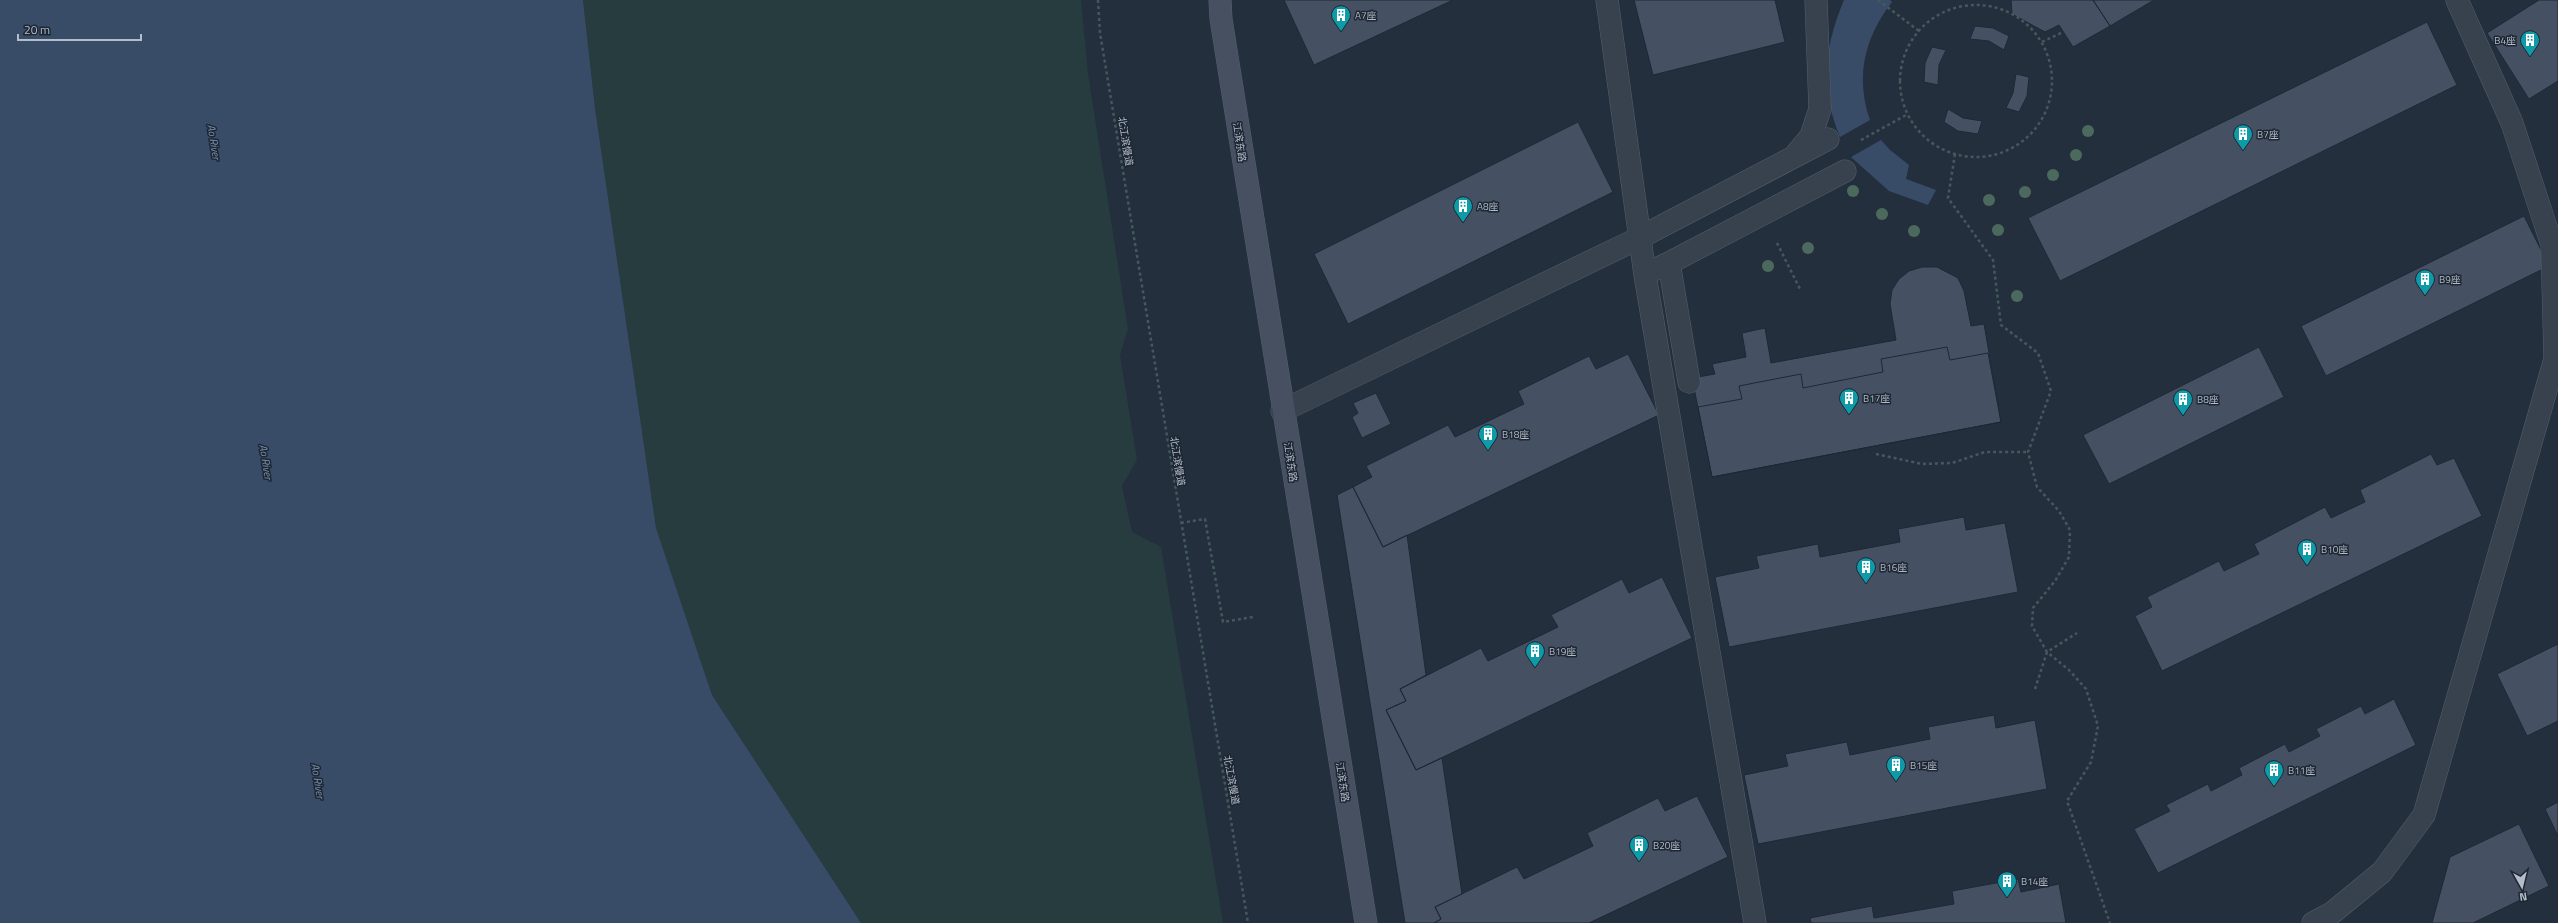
<svg xmlns="http://www.w3.org/2000/svg" width="2558" height="923" viewBox="0 0 2558 923" font-family="'Titillium Web','Noto Sans SC',sans-serif">
  <rect width="100%" height="100%" fill="#242f3e"/>
  <!-- green -->
  <path fill="#263c3f" d="M583,0H1081L1088,74L1128,329L1120,355L1137,460L1122,486L1132,532L1161,547L1223,923H861L712,695L656,528L595,108Z"/>
  <!-- water -->
  <path fill="#394c67" d="M0,0H583L595,108L656,528L712,695L861,923H0Z
    M1844,0H1890L1892,2C1864,38 1855,78 1870,120L1840,137C1820,88 1824,48 1844,0Z
    M1881,140L1890,150L1909,165L1906,179L1936,190L1928,205L1889,191L1851,157Z"/>
  <!-- building -->
  <path fill="#455162" stroke="#1f2835" d="M1284,0H1453L1314,65Z
    M1634,0H1775L1785,42L1653,75Z
    M2011,0H2093L2110,26L2073,47L2059,25L2045,32L2012,14Z
    M2093,0H2154L2110,26Z
    M2539,0H2558V81L2529,99L2487,33Z
    M2427,22L2457,85L2060,281L2028,218Z
    M1975,26L1993,28L2009,36L2004,50L1989,41L1970,39Z
    M1932,47L1946,50L1939,65L1938,85L1924,82L1925,63Z
    M2016,74L2029,77L2027,96L2019,112L2006,108L2013,93Z
    M1948,109L1963,118L1982,121L1978,134L1958,131L1944,122Z
    M1578,122L1613,192L1348,324L1314,254Z
    M2524,216L2549,266L2326,376L2301,326Z
    M1922,267H1937L1958,278L1964,291L1971,326L1984,324L2001,422L1712,477L1692,378L1715,374L1712,364L1746,357L1742,333L1765,328L1771,363L1896,340L1890,304L1892,290L1899,279L1909,271Z
    M1947,347L1950,360L1988,353L2001,422L1712,477L1698,407L1742,399L1739,386L1801,374L1803,388L1883,372L1881,359Z
    M2259,347L2284,397L2109,484L2083,435Z
    M1628,354L1659,415L1383,547L1353,487L1372,477L1366,466L1448,425L1455,437L1524,404L1518,391L1589,356L1596,369Z
    M1376,393L1391,424L1362,438L1352,417L1358,413L1353,403Z
    M2431,454L2437,465L2454,458L2482,516L2162,671L2135,616L2152,607L2147,597L2219,561L2224,571L2259,554L2254,544L2325,507L2331,518L2365,502L2360,490Z
    M1353,487L1383,547L1407,535L1426,675L1400,689L1406,701L1386,710L1416,770L1442,758L1462,894L1435,907L1441,919L1434,923H1405L1337,495Z
    M1964,517L1966,530L2005,523L2018,592L1729,647L1715,577L1759,568L1756,556L1818,544L1820,557L1900,542L1898,529Z
    M1662,577L1692,638L1416,770L1386,710L1406,701L1400,689L1481,648L1488,661L1558,627L1551,615L1622,579L1629,593Z
    M2558,644V721L2527,736L2497,674Z
    M2394,699L2416,745L2158,873L2134,829L2170,811L2166,805L2208,784L2211,791L2242,775L2239,768L2285,744L2289,752L2320,736L2316,729L2361,706L2365,714Z
    M1994,715L1996,728L2035,720L2047,789L1758,844L1744,775L1788,766L1785,754L1847,742L1850,755L1930,739L1928,727Z
    M1697,796L1728,857L1589,923H1434L1441,919L1435,907L1517,867L1524,879L1593,846L1587,833L1658,798L1665,811Z
    M2558,802V836L2545,809Z
    M2519,824L2549,886L2473,923H2432L2450,857Z
    M2018,879L2021,892L2059,884L2066,923H1811L1810,918L1872,906L1874,918L1954,904L1952,891Z"/>
  <g fill="none" stroke-linecap="round" stroke-linejoin="round">
    <!-- minor casing -->
    <g stroke="#565f6c" stroke-width="23">
      <path id="minor" d="M1607,0L1645,275L1755,923
        M1796,154L1811,136L1820,109L1816,0
        M1669,263L1845,171
        M1656,269L1669,263L1689,382
        M1282,411L1639,238L1828,139
        M2313,923L2332,913L2382,872L2424,815L2555,359L2552,245L2512,123L2457,0"/>
    </g>
    <!-- secondary casing -->
    <g stroke="#565f6c" stroke-width="23">
      <path id="secondary" d="M1220,0L1221,19L1366,923"/>
    </g>
    <!-- path -->
    <path stroke="#44595c" stroke-width="2.5" stroke-dasharray="3 3" stroke-linecap="butt" d="M1098,0L1100,33L1248,923
      M1878,0L1919,31
      M1900 81a76 76 0 1 1 152 0a76 76 0 1 1-152 0Z
      M2042,42L2063,32
      M1861,140L1908,114
      M1955,154L1948,198L1993,260L2001,325L2038,353L2051,391L2028,452L2037,487L2059,511L2070,530L2069,557L2055,581L2033,608L2032,626L2047,652L2069,670L2086,689L2098,726L2091,762L2067,801L2110,923
      M1777,243L1800,289
      M1876,454L1922,464L1952,463L1985,452H2028
      M1181,523L1205,519L1223,622L1253,617
      M2035,689L2047,652L2077,633"/>
    <!-- minor -->
    <use href="#minor" stroke="#38414e" stroke-width="22"/>
    <!-- secondary -->
    <use href="#secondary" stroke="#465061" stroke-width="22"/>
  </g>
  <!-- trees -->
  <g fill="#4b6a5d">
    <circle cx="2088" cy="131" r="6"/>
    <circle cx="2076" cy="155" r="6"/>
    <circle cx="2053" cy="175" r="6"/>
    <circle cx="1853" cy="191" r="6"/>
    <circle cx="2025" cy="192" r="6"/>
    <circle cx="1989" cy="200" r="6"/>
    <circle cx="1882" cy="214" r="6"/>
    <circle cx="1998" cy="230" r="6"/>
    <circle cx="1914" cy="231" r="6"/>
    <circle cx="1808" cy="248" r="6"/>
    <circle cx="1768" cy="266" r="6"/>
    <circle cx="2017" cy="296" r="6"/>
  </g>
  <!-- icons -->
  <defs>
    <g id="building-pin" transform="scale(1)"><path d="M0 17L-7.5 6A9.5 9.5 0 1 1 7.5 6Z" fill="#0f9aa8" stroke="#1d2633"/><path d="M-4-6H4V6H1V3H-1V6H-4ZM-2.5-4.3h1.7v1.8h-1.7ZM.8-4.3h1.7v1.8H.8ZM-2.5-1h1.7V.8h-1.7ZM.8-1h1.7V.8H.8Z" fill="#fff"/></g>
  </defs>
  <g fill-rule="evenodd">
    <use href="#building-pin" x="1341" y="15"/>
    <use href="#building-pin" x="2530" y="40"/>
    <use href="#building-pin" x="2243" y="134"/>
    <use href="#building-pin" x="1463" y="206"/>
    <use href="#building-pin" x="2425" y="279"/>
    <use href="#building-pin" x="1849" y="398"/>
    <use href="#building-pin" x="2183" y="399"/>
    <use href="#building-pin" x="1488" y="434"/>
    <use href="#building-pin" x="2307" y="549"/>
    <use href="#building-pin" x="1866" y="567"/>
    <use href="#building-pin" x="1535" y="651"/>
    <use href="#building-pin" x="1896" y="765"/>
    <use href="#building-pin" x="2274" y="770"/>
    <use href="#building-pin" x="1639" y="845"/>
    <use href="#building-pin" x="2007" y="881"/>
  </g>
  <g text-anchor="middle" stroke-width="3" stroke-linejoin="round" paint-order="stroke">
    <!-- poi labels -->
    <g font-size="10" fill="#b4bcc9" stroke="#1d2633" text-anchor="start">
      <text x="1355" y="19">A7座</text>
      <text x="2516" y="44" text-anchor="end">B4座</text>
      <text x="2257" y="138">B7座</text>
      <text x="1477" y="210">A8座</text>
      <text x="2439" y="283">B9座</text>
      <text x="1863" y="402">B17座</text>
      <text x="2197" y="403">B8座</text>
      <text x="1502" y="438">B18座</text>
      <text x="2321" y="553">B10座</text>
      <text x="1880" y="571">B16座</text>
      <text x="1549" y="655">B19座</text>
      <text x="1910" y="769">B15座</text>
      <text x="2288" y="774">B11座</text>
      <text x="1653" y="849">B20座</text>
      <text x="2021" y="885">B14座</text>
    </g>
    <!-- street labels -->
    <g font-size="10" fill="#b4bcc9" stroke="#1d2633">
      <text transform="translate(1126 141) rotate(81)" y="4">北江滨慢道</text>
      <text transform="translate(1240 142) rotate(81)" y="4">江滨东路</text>
      <text transform="translate(1178 461) rotate(81)" y="4">北江滨慢道</text>
      <text transform="translate(1291 462) rotate(81)" y="4">江滨东路</text>
      <text transform="translate(1232 780) rotate(80)" y="4">北江滨慢道</text>
      <text transform="translate(1343 782) rotate(81)" y="4">江滨东路</text>
    </g>
    <!-- water labels -->
    <g font-size="11" font-style="italic" fill="#7c92b1" stroke="#1d2633">
      <text transform="translate(214 142) rotate(81)" y="4">Ao River</text>
      <text transform="translate(266 462) rotate(81)" y="4">Ao River</text>
      <text transform="translate(318 781) rotate(81)" y="4">Ao River</text>
    </g>
  </g>
  <!-- north arrow -->
  <g transform="translate(2522 887) rotate(172)" stroke="#1d2633" stroke-width="3" paint-order="stroke">
  <path d="M0-3L7 15L0 10L-7 15Z" fill="#b4bcc9"/>
  <text y="-6" font-size="11" font-weight="bold" text-anchor="middle" fill="#b4bcc9">N</text>
  </g>
  <!-- scale -->
  <path d="M18 34v6h123v-6" fill="none" stroke="#b4bcc9" stroke-width="2"/>
  <text x="24" y="34" font-size="12" fill="#b4bcc9" stroke="#1d2633" stroke-width="3" paint-order="stroke">20 m</text>
</svg>
